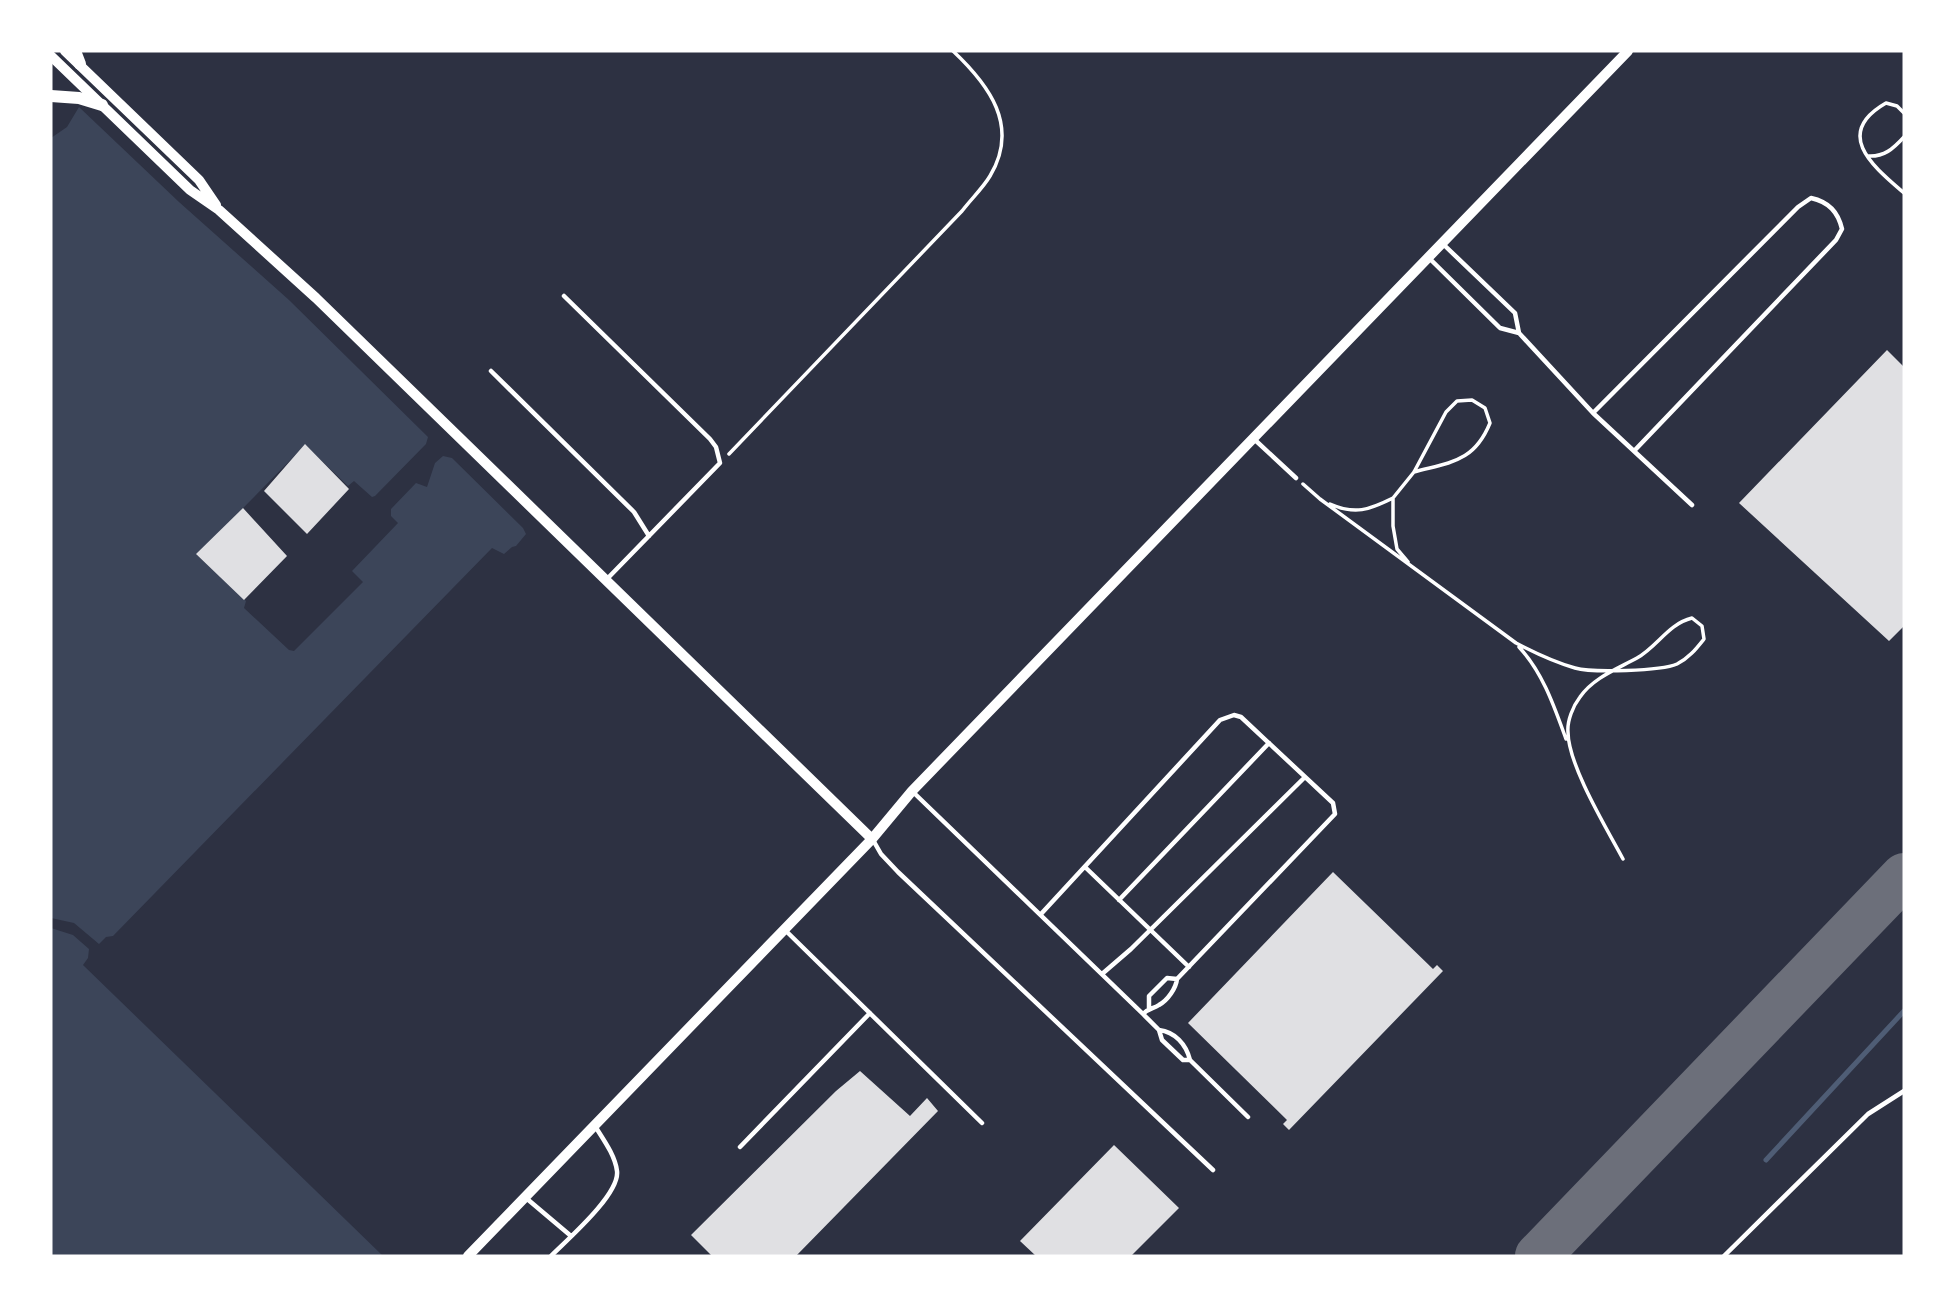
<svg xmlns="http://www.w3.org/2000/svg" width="1955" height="1307" viewBox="0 0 1955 1307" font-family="Montserrat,sans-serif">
  <rect width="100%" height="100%" fill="#2d3142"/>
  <!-- green -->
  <path fill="#3c4559" d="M79,107L179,202L289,300L428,437L426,444L375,496L372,497L354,481L348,486L305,445L197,555L246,601L244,608L289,650L294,651L363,582L352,571L398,523L391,516V509L416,483L427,487L435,463L443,456L452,458L523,528L526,534L516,546L512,547L504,554L492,548L113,936L106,937L99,944L74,923L51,918V138L67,127Z
    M51,928L73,935L89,949L88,958L83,965L383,1256H51Z"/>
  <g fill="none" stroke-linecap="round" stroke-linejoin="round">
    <!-- stream -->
    <path stroke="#4f5d75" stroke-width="5" d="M1766,1160L1904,1011"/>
    <!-- taxiway -->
    <path stroke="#6c6f7a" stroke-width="46" d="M1538,1256L1904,876"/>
  </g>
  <!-- building -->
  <path fill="#e0e0e3" d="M1887,350L1904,367V626L1889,641L1739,503Z
    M305,444L349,489L307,534L264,491Z
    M243,508L287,556L244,600L196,554Z
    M1333,872L1433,969L1437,965L1443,971L1289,1130L1283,1124L1287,1120L1188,1023Z
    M860,1071L910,1116L927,1098L938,1111L796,1256H712L691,1235L836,1091Z
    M1114,1145L1179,1208L1131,1256H1036L1020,1241Z"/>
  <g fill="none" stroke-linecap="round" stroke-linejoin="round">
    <!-- path -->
    <path stroke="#fff" stroke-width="3.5" d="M1904,113L1897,106L1886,103C1832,134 1874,167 1904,193
      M1868,156C1884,157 1893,149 1904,137
      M729,454L962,211C971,199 983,188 990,176C1020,126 989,85 953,51
      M1303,484L1320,499L1516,643C1535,653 1554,662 1575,668C1592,673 1661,671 1677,664C1689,658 1696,649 1704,639L1702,626L1692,618C1668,624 1658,646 1637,658C1617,669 1593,678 1580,697C1573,706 1567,721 1568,732C1568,765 1607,829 1623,859
      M1330,504C1355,515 1369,510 1393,498
      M1408,562L1397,549L1393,526V498L1414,472L1446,412L1457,401L1472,400L1485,408L1490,423C1474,462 1451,462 1414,472
      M1519,647C1543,673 1554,706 1566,739"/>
    <!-- service -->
    <path stroke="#fff" stroke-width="4.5" d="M1429,258L1500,328L1519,333L1515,313L1443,244
      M564,296L710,439L716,447L720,463L606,580
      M1519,333L1593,413L1692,505
      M491,371L634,512L649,536
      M1593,413L1798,207L1811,198C1829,202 1838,212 1842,229L1836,240L1635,450
      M1254,439L1296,478
      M913,792L1143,1014L1159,1030L1162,1040L1183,1060H1190C1186,1044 1175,1032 1159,1030
      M873,840L881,854L898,872L1213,1170
      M1085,867L1189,967
      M1119,900L1269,743
      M1041,914L1220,720L1234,715L1241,717L1333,803L1335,814L1177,979
      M785,930L982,1123
      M1102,974L1131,949L1305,777
      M1143,1014C1149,1008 1153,1009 1159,1005C1168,1000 1176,988 1177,979L1167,978L1149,996V1008
      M1190,1060L1248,1117
      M740,1147L870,1013
      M526,1198L571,1236
      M551,1256C568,1239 620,1194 617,1171C615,1155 603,1139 595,1126
      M1724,1256L1868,1114L1904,1091"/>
    <!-- tertiary -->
    <path stroke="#fff" stroke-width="10" d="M65,51L199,180L216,205
      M51,56L190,190L219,210L316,298L872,839
      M468,1256L872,839L912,791L1628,51"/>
    <!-- secondary -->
    <path stroke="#fff" stroke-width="12" d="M75,51L80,64
      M51,96L79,98L102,105"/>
  </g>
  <!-- border -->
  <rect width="1955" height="1307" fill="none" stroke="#ffffff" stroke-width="105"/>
</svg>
